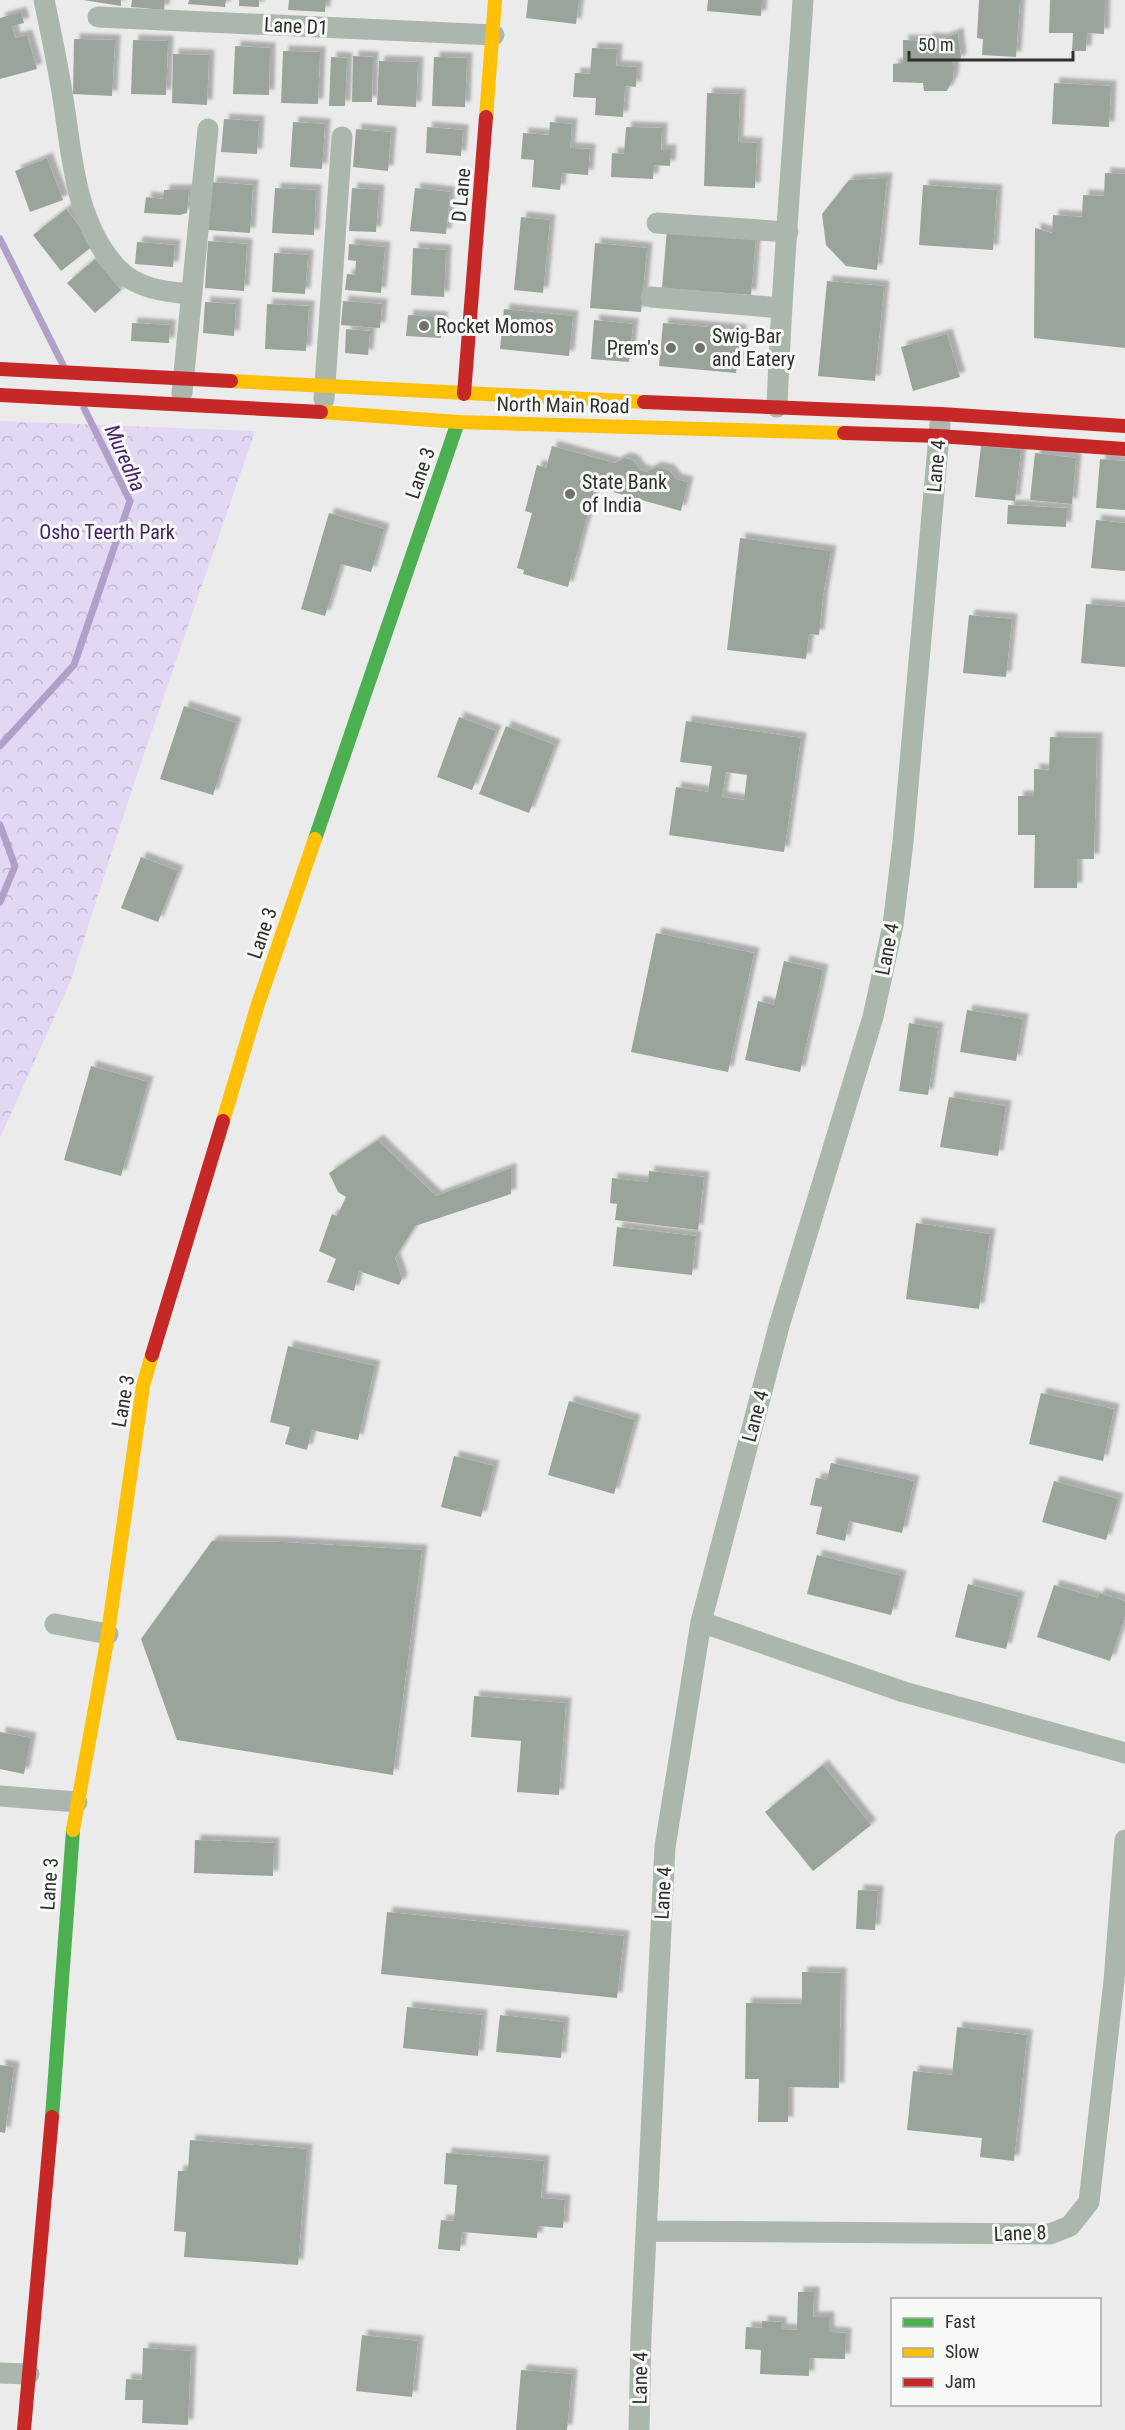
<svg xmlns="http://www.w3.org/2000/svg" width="1125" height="2430" viewBox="0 0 1125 2430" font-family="'Roboto Condensed',sans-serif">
  <defs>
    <pattern id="park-crowns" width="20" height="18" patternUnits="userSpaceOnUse" patternTransform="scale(1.5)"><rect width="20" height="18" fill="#e2d8f3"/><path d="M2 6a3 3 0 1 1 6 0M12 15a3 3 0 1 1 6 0" fill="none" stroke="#c2bad1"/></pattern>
    <filter id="shadow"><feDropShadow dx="5.5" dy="-5.5" stdDeviation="1.5" flood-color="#0004"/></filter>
  </defs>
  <rect width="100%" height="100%" fill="#eaebea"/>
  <!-- park -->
  <path fill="url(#park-crowns)" d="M0,421L255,431L130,795L71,980L0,1138Z"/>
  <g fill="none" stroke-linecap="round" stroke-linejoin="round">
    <!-- stream -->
    <path stroke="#b0a0c8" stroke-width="7" d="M0,239L63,365
      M0,746L74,665L130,501L84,408
      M0,825L15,866L0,902"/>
  </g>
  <!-- building -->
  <path fill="#9aa49b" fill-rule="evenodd" filter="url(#shadow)" d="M83,0H121V6Z
    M132,0H165L164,10L131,7Z
    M189,0H226L225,7L188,4Z
    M239,0H259V7L239,6Z
    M289,0H326L325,12L288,10Z
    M528,0H579L576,24L526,18Z
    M708,0H762L761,16L707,11Z
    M979,0H1020L1016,57L982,55L983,39L977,38Z
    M1050,0H1105L1104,34L1087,33L1086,51H1072L1073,33H1049Z
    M21,12L24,23L12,26L15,38L27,35L37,69L0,79V18Z
    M958,33L961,57L960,61H952L954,66L953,79L947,91H924L923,83L893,82V64L903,63V40L926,41L928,38L942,39Z
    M74,39L115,40L112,96L73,94Z
    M133,40L168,41L166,95L131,94Z
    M235,46L270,48L269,95L233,94Z
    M592,48L617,49L616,66L637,67L636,87L625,86L623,117L595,115L596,98L573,97L575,73L590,74Z
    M283,51L320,52L318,104L281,103Z
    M173,54L209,55L207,105L172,103Z
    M353,56L373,57L372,102H352Z
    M331,57L347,58L345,106H329Z
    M434,57L467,58L465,107L432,106Z
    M379,61L418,62L416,107L377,105Z
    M1054,83L1111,86L1109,127L1052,124Z
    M707,93L740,94L738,142L757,143L755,188L704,186Z
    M224,119L259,121L257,154L221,152Z
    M293,122L325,124L322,169L290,167Z
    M550,122L572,124L570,148L590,149L588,175L562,173L560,190L532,187L534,160L521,159L523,133L549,135Z
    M427,127L463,130L461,156L426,153Z
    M626,127L662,128L661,150H671L670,166L654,165L653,179L611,177L612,153L624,154Z
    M356,129L391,132L388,171L353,167Z
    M47,158L63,200L30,212L15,171Z
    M1105,173L1125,174V348L1034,338L1035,228L1052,233L1053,215L1082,217L1083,195L1104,196Z
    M887,178L877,270L846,266L826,245L822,214L849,180Z
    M211,182L253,185L250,233L208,230Z
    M923,185L997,190L993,250L919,245Z
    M275,188L316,190L314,235L272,233Z
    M352,188L379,190L376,232L349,231Z
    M415,188L450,192L446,234L410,231Z
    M164,190H189L187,213L180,215L144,213L146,197L163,199Z
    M66,209L94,245L61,271L33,235Z
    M521,217L550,220L543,293L514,290Z
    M667,229L756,236L751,295L662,288Z
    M208,241L247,244L244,291L205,288Z
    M137,242L175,245L173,267L135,264Z
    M595,243L647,248L641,312L590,308Z
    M349,244L385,247L381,293L345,290L347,274L355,275L356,261L348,260Z
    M413,248L446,250L444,297L411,295Z
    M274,253L308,255L305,294L272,292Z
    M95,259L121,290L95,313L67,283Z
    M827,281L884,286L875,381L818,376Z
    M343,301L382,304L380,328L341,325Z
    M205,302L236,304L234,336L203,333Z
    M267,304L309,306L306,351L265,349Z
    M504,309L573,316L569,356L500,349Z
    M408,315L442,317L441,338L406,336Z
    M594,320L633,324L629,362L591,359Z
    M132,323L170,325L169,343L131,341Z
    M663,323L741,330L736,373L659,366Z
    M346,329L370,331L368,355L345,353Z
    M947,334L960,377L913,391L901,347Z
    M552,446L615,463L624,458L630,459L635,462L639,469L647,472L656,467L669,470L676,479L688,482L681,511L595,487L568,587L523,574L524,570L517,568L532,513L525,511L537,465L546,468Z
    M981,446L1021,450L1015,501L975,497Z
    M1035,453L1076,458L1072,504L1030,500Z
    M1100,459L1125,461V510L1096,508Z
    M1008,505L1067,508L1066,527L1007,524Z
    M329,513L384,529L371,572L341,564L325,616L301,609Z
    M1096,520L1125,523V571L1091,568Z
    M740,538L831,551L823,596L819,635L809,634L806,659L727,650Z
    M1086,604L1125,607V667L1081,663Z
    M969,615L1012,619L1006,677L963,673Z
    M184,706L236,723L213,795L160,779Z
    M459,717L496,731L472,790L437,777Z
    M686,721L801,738L784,852L669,835L676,787L708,792L712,766L680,762ZM726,772L747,775L744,800L722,797Z
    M506,726L555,745L529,813L479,794Z
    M1050,737L1097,738L1094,859H1077V888H1034L1035,835H1018V796H1034V769L1049,770Z
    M141,857L178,871L158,922L121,908Z
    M656,933L754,953L728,1072L631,1052Z
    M784,961L823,970L800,1072L745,1060L758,1001L774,1005Z
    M967,1010L1023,1019L1016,1061L960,1052Z
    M909,1023L938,1028L928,1095L899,1091Z
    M91,1066L148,1082L121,1176L64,1160Z
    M949,1097L1006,1106L998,1156L940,1147Z
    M378,1140L436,1196L511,1168V1194L415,1226L395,1258L402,1279L399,1285L359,1271L354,1291L327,1282L336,1259L319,1251L332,1214L337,1216L346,1197L338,1192L329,1173Z
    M649,1171L704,1177L698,1230L615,1220L617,1204L610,1203L612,1178L648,1182Z
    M916,1223L990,1234L979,1309L906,1299Z
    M617,1227L696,1236L692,1275L613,1266Z
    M288,1346L375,1366L358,1440L312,1430L307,1450L285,1444L290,1427L270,1422Z
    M1041,1393L1114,1409L1103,1461L1029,1444Z
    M569,1401L635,1420L614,1494L548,1475Z
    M454,1456L494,1466L481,1517L441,1507Z
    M831,1463L914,1481L902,1533L849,1521L845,1541L816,1534L822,1507L810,1505L816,1478L827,1480Z
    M1054,1481L1118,1499L1106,1540L1042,1522Z
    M212,1541L281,1542L422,1550L393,1775L177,1740L141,1639Z
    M817,1555L901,1576L891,1615L807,1594Z
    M968,1584L1019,1597L1006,1649L955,1637Z
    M1054,1585L1098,1598L1099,1593L1125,1601V1616L1110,1661L1037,1637Z
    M474,1696L566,1703L559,1795L517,1792L521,1741L471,1737Z
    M0,1732L31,1738L24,1774L0,1769Z
    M823,1765L871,1825L813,1871L765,1812Z
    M195,1840L274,1843L273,1876L194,1873Z
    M858,1890L878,1891L875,1930L856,1929Z
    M387,1912L624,1936L617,1998L381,1974Z
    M802,1972L841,1973L839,2088L788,2087V2122H758L759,2079H745L746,2003L802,2004Z
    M407,2007L482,2015L478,2056L403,2048Z
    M500,2015L564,2022L561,2058L496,2052Z
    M957,2027L1027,2035L1014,2161L980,2157L982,2138L907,2130L913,2071L952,2075Z
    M0,2065L14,2067L5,2133L0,2132Z
    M190,2140L307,2149L298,2265L184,2257L186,2232L174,2231L178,2171H188Z
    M446,2153L544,2161L541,2198L565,2200L563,2228L538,2226L537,2238L462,2232L460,2251L438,2249L441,2220L454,2221L457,2185L444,2184Z
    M798,2292H814L813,2317H829V2332L846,2333L845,2359L809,2358V2376L760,2374L761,2350L745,2349L746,2327L762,2328V2321L781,2322V2329L797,2330Z
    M362,2335L418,2341L412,2397L356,2391Z
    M143,2348L191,2351L188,2425L142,2423L143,2400H125L126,2379L142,2380Z
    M521,2370L572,2374L567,2430H516Z"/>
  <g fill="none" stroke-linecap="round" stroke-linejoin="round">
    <!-- street -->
    <path stroke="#abb7ac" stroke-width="21" d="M44,0C50,28 56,57 61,86C72,148 72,218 116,267C136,289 165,292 192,294
      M98,17L494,35
      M657,223L788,232
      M651,297L781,308
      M182,393L208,129
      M324,399L342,137
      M777,407C782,271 794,136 803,0
      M701,1622L904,1692L1125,1753
      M55,1624L108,1634
      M0,1796L77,1802
      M647,2231L1050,2234L1070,2226L1089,2202L1114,1981L1125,1840
      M0,2373L29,2374
      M639,2430L641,2336L665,1847L701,1622L779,1326L873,1017L893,925L903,842L940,424"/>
    <!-- fast -->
    <path stroke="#4caf50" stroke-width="14" d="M315,839L458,422
      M52,2117L73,1830"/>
    <!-- slow -->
    <path stroke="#ffc107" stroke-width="14" d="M486,117L495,0
      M231,381L644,402
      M321,412L458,422L844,433
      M223,1121L258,1004L315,839
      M73,1830L106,1647L143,1386L152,1355"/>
    <!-- jam -->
    <path stroke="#c62828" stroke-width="14" d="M0,369L231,381
      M464,394L486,117
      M0,395L321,412
      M644,402L941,414L1125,426
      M844,433L939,436L1125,449
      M152,1355L223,1121
      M24,2430L52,2117"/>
  </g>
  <!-- markers -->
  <g fill="#707170" stroke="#f7f9f7" stroke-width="2">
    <circle cx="424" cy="326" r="6"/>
    <circle cx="671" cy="348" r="6"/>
    <circle cx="700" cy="348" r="6"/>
    <circle cx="570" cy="494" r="6"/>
  </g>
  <g text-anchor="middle" stroke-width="6" stroke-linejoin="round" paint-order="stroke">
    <!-- street labels -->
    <g font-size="20" fill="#2e2f2e" stroke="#f7f9f7">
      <text transform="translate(296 26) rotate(3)" y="7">Lane D1</text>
      <text transform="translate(461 195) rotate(-85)" y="7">D Lane</text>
      <text transform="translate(563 405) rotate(1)" y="7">North Main Road</text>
      <text transform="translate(936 466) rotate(-85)" y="7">Lane 4</text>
      <text transform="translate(420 473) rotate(-71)" y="7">Lane 3</text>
      <text transform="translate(262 933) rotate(-71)" y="7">Lane 3</text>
      <text transform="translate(887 949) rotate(-79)" y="7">Lane 4</text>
      <text transform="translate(123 1401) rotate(-80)" y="7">Lane 3</text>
      <text transform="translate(755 1416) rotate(-75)" y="7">Lane 4</text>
      <text transform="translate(49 1884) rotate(-86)" y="7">Lane 3</text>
      <text transform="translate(663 1893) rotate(-87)" y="7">Lane 4</text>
      <text transform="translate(1020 2233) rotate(-2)" y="7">Lane 8</text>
      <text transform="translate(640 2378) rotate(-89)" y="7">Lane 4</text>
    </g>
    <!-- poi labels -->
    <g font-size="20" fill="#2e2f2e" stroke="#f7f9f7" text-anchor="start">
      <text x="436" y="333">Rocket Momos</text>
      <text x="712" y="343">Swig-Bar<tspan x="712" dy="23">and Eatery</tspan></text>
      <text x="659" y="355" text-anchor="end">Prem's</text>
      <text x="582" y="489">State Bank<tspan x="582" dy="23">of India</tspan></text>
    </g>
    <!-- park labels -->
    <g font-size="20" fill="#432167" stroke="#f7f9f7">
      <text x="107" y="539">Osho Teerth Park</text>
    </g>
    <!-- water labels -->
    <g font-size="21" font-style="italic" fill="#46246a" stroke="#f7f9f7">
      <text transform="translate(125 458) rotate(66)" y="7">Muredha</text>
    </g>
  </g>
  <!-- legend -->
  <rect x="891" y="2298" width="210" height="108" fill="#f7f9f7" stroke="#a7a8a7" stroke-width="1.5"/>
  <rect x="903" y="2318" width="30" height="9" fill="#4caf50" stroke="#a7a8a7" stroke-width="1.5"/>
  <text x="945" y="2328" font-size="18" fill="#2e2f2e">Fast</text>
  <rect x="903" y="2348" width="30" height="9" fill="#ffc107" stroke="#a7a8a7" stroke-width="1.5"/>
  <text x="945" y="2358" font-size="18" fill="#2e2f2e">Slow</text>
  <rect x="903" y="2378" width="30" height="9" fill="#c62828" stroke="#a7a8a7" stroke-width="1.5"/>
  <text x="945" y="2388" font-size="18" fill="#2e2f2e">Jam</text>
  <!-- scale -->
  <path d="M909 51v9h164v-9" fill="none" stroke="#2e2f2e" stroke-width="3"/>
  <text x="918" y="51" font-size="18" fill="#2e2f2e" stroke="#f7f9f7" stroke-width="4.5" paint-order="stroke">50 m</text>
</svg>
